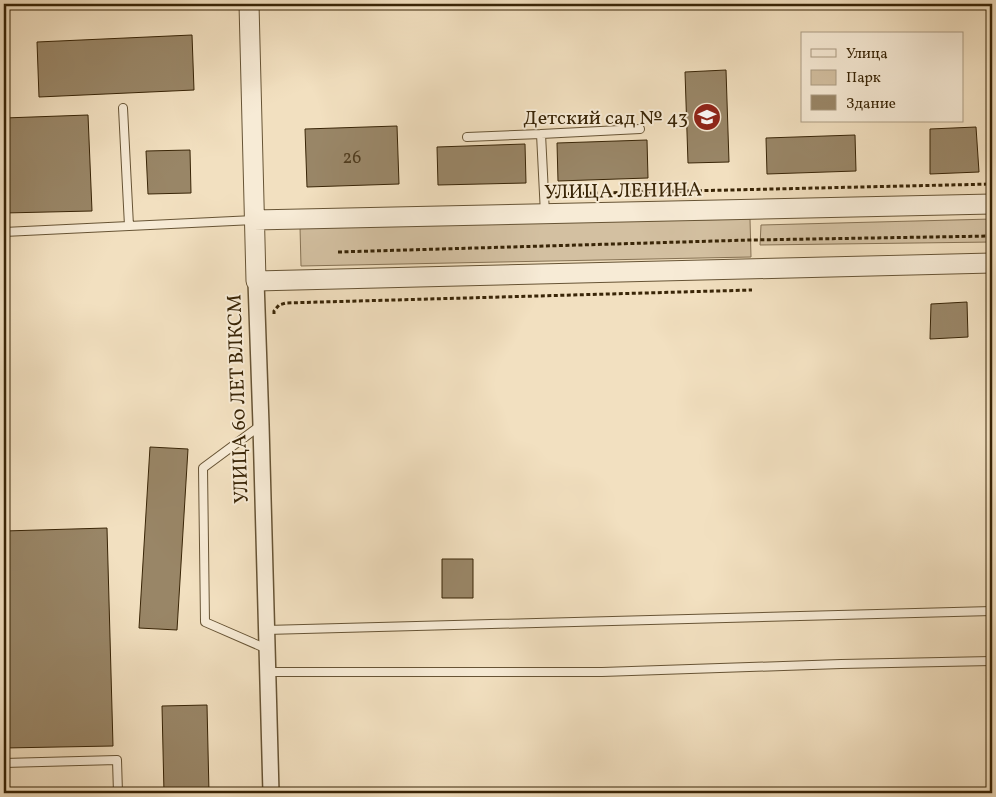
<svg xmlns="http://www.w3.org/2000/svg" width="996" height="797" viewBox="0 0 996 797" font-family="Vollkorn,serif">
  <rect width="100%" height="100%" fill="#f2e0c0"/>
  <filter id="stains"><feTurbulence type="fractalNoise" baseFrequency=".004" numOctaves="4"/><feColorMatrix values="0 0 0 0 .2 0 0 0 0 .09 0 0 0 0 .02 0 0 0 .5 -.17"/></filter>
  <radialGradient id="worn" r=".72"><stop offset=".6" stop-color="#630" stop-opacity="0"/><stop offset="1" stop-color="#630" stop-opacity=".3"/></radialGradient>
  <!-- green -->
  <path fill="#d3c0a1" stroke="#867254" d="M750,219L751,257L301,266L300,227Z
    M992,219V242L760,245L761,225Z"/>
  <!-- building -->
  <path fill="#998667" stroke="#392507" d="M192,35L194,90L39,97L37,42Z
    M726,70L729,162L688,163L685,72Z
    M88,115L92,211L4,213V118Z
    M397,126L399,184L307,187L305,129Z
    M976,127L979,172L930,174V129Z
    M855,135L856,171L767,174L766,138Z
    M647,140L648,178L558,181L557,143Z
    M525,144L526,183L438,185L437,147Z
    M190,150L191,193L148,194L146,151Z
    M967,302L968,337L930,339L931,304Z
    M150,447L188,449L177,630L139,628Z
    M107,528L113,746L4,748V531Z
    M442,559H473V598H442Z
    M207,705L209,793H164L162,706Z"/>
  <g fill="none" stroke-linecap="round" stroke-linejoin="round">
    <!-- service casing -->
    <g stroke="#675435" stroke-width="10">
      <path id="service" d="M123,108L129,226
        M541,134L640,129
        M467,137L541,134L545,214
        M4,232L254,220
        M261,425L203,468L205,622L267,649
        M266,630L992,611
        M267,672H602L841,664L992,661
        M4,763L117,760L118,793"/>
    </g>
    <!-- minor casing -->
    <g stroke="#675435" stroke-width="18">
      <path id="minor" d="M256,281L261,425L271,793"/>
    </g>
    <!-- tertiary casing -->
    <g stroke="#675435" stroke-width="21">
      <path id="tertiary" d="M249,4L256,281L992,263
        M254,220L992,204"/>
    </g>
    <!-- path -->
    <path stroke="#392507" stroke-width="3" stroke-dasharray="4 2.5" stroke-linecap="butt" d="M555,194L992,184
      M338,252L751,240L992,236
      M274,314V311L279,305L286,303L752,290"/>
    <!-- service -->
    <use href="#service" stroke="#f7ebd6" stroke-width="8"/>
    <!-- minor -->
    <use href="#minor" stroke="#f7ebd6" stroke-width="15"/>
    <!-- tertiary -->
    <use href="#tertiary" stroke="#f7ebd6" stroke-width="19"/>
  </g>
  <!-- icons -->
  <defs>
    <g id="school-disc" transform="scale(1.4375)"><circle r="9.5" fill="#8f2418" stroke="#f7ebd6"/><path d="M0-5L7-2L0 1L-7-2ZM-4 1L0 2.5L4 1V4Q0 6-4 4Z" fill="#fff"/></g>
  </defs>
  <g fill-rule="evenodd">
    <use href="#school-disc" x="707" y="117"/>
  </g>
  <g text-anchor="middle" stroke-width="4" stroke-linejoin="round" paint-order="stroke">
    <!-- number labels -->
    <g font-size="18" fill="#513d1f">
      <text x="352" y="163">26</text>
    </g>
    <!-- poi labels -->
    <g font-size="20" fill="#392507" stroke="#f7ebd6" text-anchor="end">
      <text x="688" y="124">Детский сад № 43</text>
    </g>
    <!-- street labels -->
    <g font-size="20" fill="#392507" stroke="#f7ebd6">
      <text transform="translate(623 190) rotate(-1)" y="7">УЛИЦА ЛЕНИНА</text>
      <text transform="translate(237 399) rotate(-92)" y="7">УЛИЦА 60 ЛЕТ ВЛКСМ</text>
    </g>
  </g>
  <!-- margin -->
  <rect width="996" height="797" fill="none" stroke="#f2e0c0" stroke-width="20"/>
  <rect x="5" y="5" width="986" height="787" fill="none" stroke="#392507" stroke-width="2.5"/>
  <rect x="10" y="10" width="976" height="777" fill="none" stroke="#392507"/>
  <!-- legend -->
  <rect x="801" y="32" width="162" height="90" fill="#f7ebd6" stroke="#ab9c83"/>
  <rect x="811" y="49" width="25" height="8" fill="#f7ebd6" stroke="#ab9c83"/>
  <text x="846" y="58" font-size="15" fill="#392507">Улица</text>
  <rect x="811" y="70" width="25" height="15" fill="#d3c0a1" stroke="#ab9c83"/>
  <text x="846" y="82" font-size="15" fill="#392507">Парк</text>
  <rect x="811" y="95" width="25" height="15" fill="#998667" stroke="#ab9c83"/>
  <text x="846" y="108" font-size="15" fill="#392507">Здание</text>
  <rect width="100%" height="100%" filter="url(#stains)"/>
  <rect width="100%" height="100%" fill="url(#worn)"/>
</svg>
